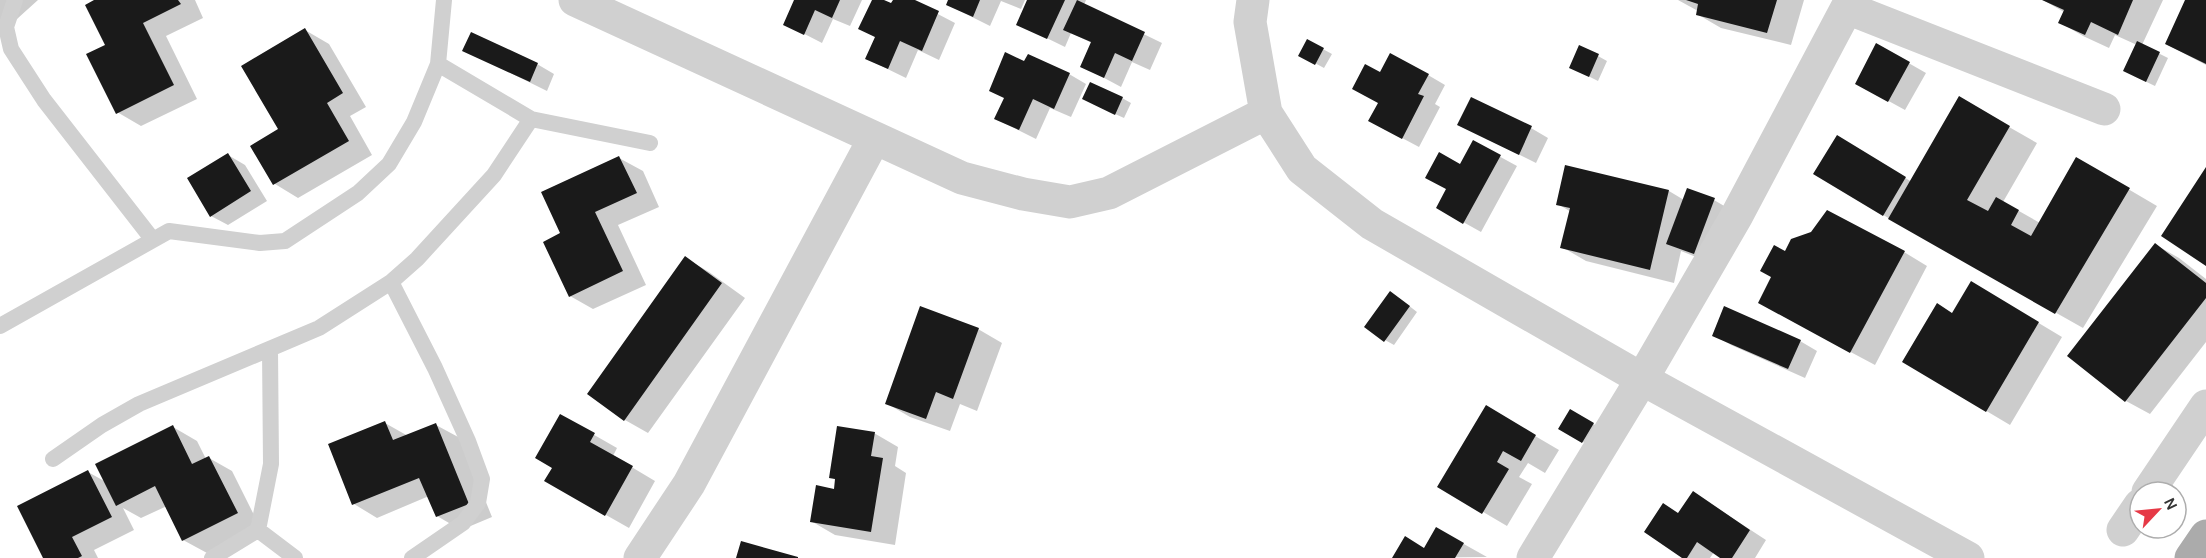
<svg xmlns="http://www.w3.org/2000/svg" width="2206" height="558" viewBox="0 0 2206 558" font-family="Karla,sans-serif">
  <rect width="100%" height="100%" fill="#fff"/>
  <!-- shadow -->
  <path fill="#0003" d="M0,0H38L7,28L0,24Z
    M97,0H195L203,18L166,36L197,99L141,126L117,112L107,46Z
    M796,0H862L850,26L833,19L822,43L785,24Z
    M873,0H881L892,5L894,0H911L955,23L939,60L918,50L906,78L867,59L877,38L860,29Z
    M950,0H1025L1021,9L1001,1L990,26L948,5Z
    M1029,0H1086L1084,5L1162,43L1150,70L1132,62L1121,87L1082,66L1092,43L1071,33L1065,47L1018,24Z
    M1678,0H1804L1791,45L1721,28L1697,14L1698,11Z
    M2043,0H2163L2142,45L2168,58L2155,86L2134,76L2137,45L2115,35L2109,48L2083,36L2059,22L2064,12Z
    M2187,0L2206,2V65L2166,44Z
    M305,30L329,44L366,107L350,116L372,155L298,198L275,184L280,130Z
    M1308,41L1332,54L1324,68L1300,55Z
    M1877,45L1926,73L1905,110L1874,93Z
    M464,50L537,64L554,74L547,91Z
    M1598,56L1607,61L1598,81L1580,72Z
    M1025,63L1069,74L1086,84L1071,117L1050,108L1036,139L996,119Z
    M1381,74L1428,75L1445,85L1435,104L1440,107L1419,147L1387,130L1379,102Z
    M1122,98L1131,103L1124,118L1093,104Z
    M1960,99L2037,143L2003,202L2040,223L2077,159L2157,206L2083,328L1900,225L1815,174L1854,147L1912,182Z
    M1459,125L1531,128L1548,138L1536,163Z
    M1473,142L1517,166L1481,232L1438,208Z
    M228,155L245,165L267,201L228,225L211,216Z
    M619,158L643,171L659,207L618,225L646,285L593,309L570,296L562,234Z
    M1669,191L1684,200H1714L1731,210L1711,263L1681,251L1674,283L1586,261L1562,247L1571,212L1558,204Z
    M2156,245L2179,258L2206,279V342L2150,414L2126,401L2069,356Z
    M1904,252L1927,266L1875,365L1783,316L1773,277L1786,253Z
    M685,258L709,272L745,298L648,433L625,420L589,394Z
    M1995,297L2062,337L2010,425L1904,362L1953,314Z
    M1399,298L1417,312L1394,345L1385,340Z
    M978,329L1002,343L977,411L960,404L950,431L910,417L886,403Z
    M1714,335L1800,341L1817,351L1805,378L1731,345Z
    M1486,407L1559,450L1545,473L1528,463L1519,477L1532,484L1507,526L1439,486Z
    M1571,411L1602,429L1591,447L1560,428Z
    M561,416L617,448L613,456L655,481L629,528L546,481L554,467Z
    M385,423L408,436L436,425L460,438L492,517L461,530L437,516L429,496L377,518L354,504Z
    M173,427L197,441L206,459L209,458L232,471L260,527L207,553L183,540L167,506L141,518L123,508L134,530L94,550L98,558H44L88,472L106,482Z
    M874,433L898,447L895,466L906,473L895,545L835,535L811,521L835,491L836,480L831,477Z
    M1694,493L1766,540L1755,558H1723L1714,552L1710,558H1685L1679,514Z
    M1437,529L1487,557L1394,558L1424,549Z"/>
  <!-- building -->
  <path fill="#1a1a1a" d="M94,0H178L181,4L143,23L174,85L116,114L86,54L105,45L85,5Z
    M794,0H840L832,18L815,10L804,35L783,25Z
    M872,0H884L891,3L893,0H915L939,11L922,51L900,41L888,69L865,59L875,37L858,29Z
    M948,0H980L973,17L946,5Z
    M1027,0H1065L1047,39L1016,25Z
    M1077,0L1145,32L1132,61L1115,53L1104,78L1080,67L1091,42L1063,30Z
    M1686,0H1777L1767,33L1696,15L1698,4Z
    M2042,0H2133L2118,35L2091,22L2085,35L2058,23L2064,10Z
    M2185,0H2206V64L2165,44Z
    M305,28L343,93L327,103L349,141L273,185L250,146L278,129L241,66Z
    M471,32L538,63L530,82L462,51Z
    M1307,39L1324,48L1315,65L1298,56Z
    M2137,41L2160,52L2146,82L2123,71Z
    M1876,43L1910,62L1888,102L1855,84Z
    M1579,45L1599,54L1589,77L1569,68Z
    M1005,52L1024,61L1028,54L1070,73L1054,109L1033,99L1019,130L994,119L1004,98L989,91Z
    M1390,53L1429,74L1418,94L1424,96L1402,139L1368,121L1378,103L1352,89L1365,64L1380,72Z
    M1090,82L1123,97L1115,115L1082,99Z
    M1959,96L2010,126L1967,200L1988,211L1996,197L2019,210L2011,225L2031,236L2076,157L2130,188L2055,314L1888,219Z
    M1471,97L1532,126L1519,155L1457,125Z
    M1837,135L1906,177L1883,216L1813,174Z
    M1473,140L1501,155L1463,224L1436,208L1446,189L1425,178L1439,152L1460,164Z
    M228,153L251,191L210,217L187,178Z
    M619,156L637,193L595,212L623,271L569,297L543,242L560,233L541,192Z
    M1565,165L1669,190L1650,270L1560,248L1570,208L1556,205Z
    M2206,167V266L2161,236Z
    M1687,188L1715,198L1694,254L1666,244Z
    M1827,210L1905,251L1850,353L1758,303L1771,277L1760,271L1774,245L1785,251L1791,239L1811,232Z
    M2155,243L2206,283V298L2125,402L2067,356Z
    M685,256L722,283L624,421L587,394Z
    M1971,281L2039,322L1986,412L1902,362L1937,303L1952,313Z
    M1390,291L1410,306L1384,342L1364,327Z
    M920,306L979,328L953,399L936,392L926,419L885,404Z
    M1724,306L1801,340L1788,369L1712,336Z
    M1486,405L1536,435L1521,461L1503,451L1497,462L1509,469L1482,514L1437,487Z
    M1570,409L1594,423L1582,443L1558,429Z
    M560,414L595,433L590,442L633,466L605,516L544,481L552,468L535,458Z
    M385,421L393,440L436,423L469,504L436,517L419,478L352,505L328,444Z
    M173,425L192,464L209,456L238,513L182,541L155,486L116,506L95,464Z
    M837,426L875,432L871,456L883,458L871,532L810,522L816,485L834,489L835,479L829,478Z
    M88,470L112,517L72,537L82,556L78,558H43L17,506Z
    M1693,491L1750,530L1732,558H1720L1697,542L1687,558H1682L1644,532L1663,503L1678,513Z
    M1436,527L1464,543L1455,558H1392L1405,536L1424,548Z
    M741,541L798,557V558H736Z"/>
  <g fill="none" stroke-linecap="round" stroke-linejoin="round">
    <!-- lane -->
    <path stroke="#d0d0d0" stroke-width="16" d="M15,0L6,27L11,49L44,100L153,240
      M438,64L531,119L650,143
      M391,282L435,368L468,441L482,479L478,503L463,523L412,558
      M0,326L169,231L260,243L285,241L358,193L389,164L414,122L438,64L444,0
      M53,459L102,425L139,404L319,328L391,282L417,259L494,175L531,119
      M258,530L295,558
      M212,558L258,530L271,464L270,349"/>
    <!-- street -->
    <path stroke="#d0d0d0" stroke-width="33" d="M575,0L962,178L1023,194L1070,202L1109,193L1266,113
      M1253,0L1250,22L1266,113L1302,169L1372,224L1642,379L1968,558
      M1847,8L2104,109
      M2148,492L2206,406
      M2123,530L2140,505
      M640,558L689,484L874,139
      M1533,558L1642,379L1736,217L1851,0"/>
    <!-- primary -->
    <path stroke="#ababab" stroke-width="33" d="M2191,558L2206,536"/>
  </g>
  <!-- north arrow -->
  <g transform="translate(2158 510) rotate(64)"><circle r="28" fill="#ffffff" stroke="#adadad" stroke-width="1.5"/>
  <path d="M0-4.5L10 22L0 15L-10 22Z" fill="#e63946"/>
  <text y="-9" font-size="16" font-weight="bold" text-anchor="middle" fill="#333333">N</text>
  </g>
</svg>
